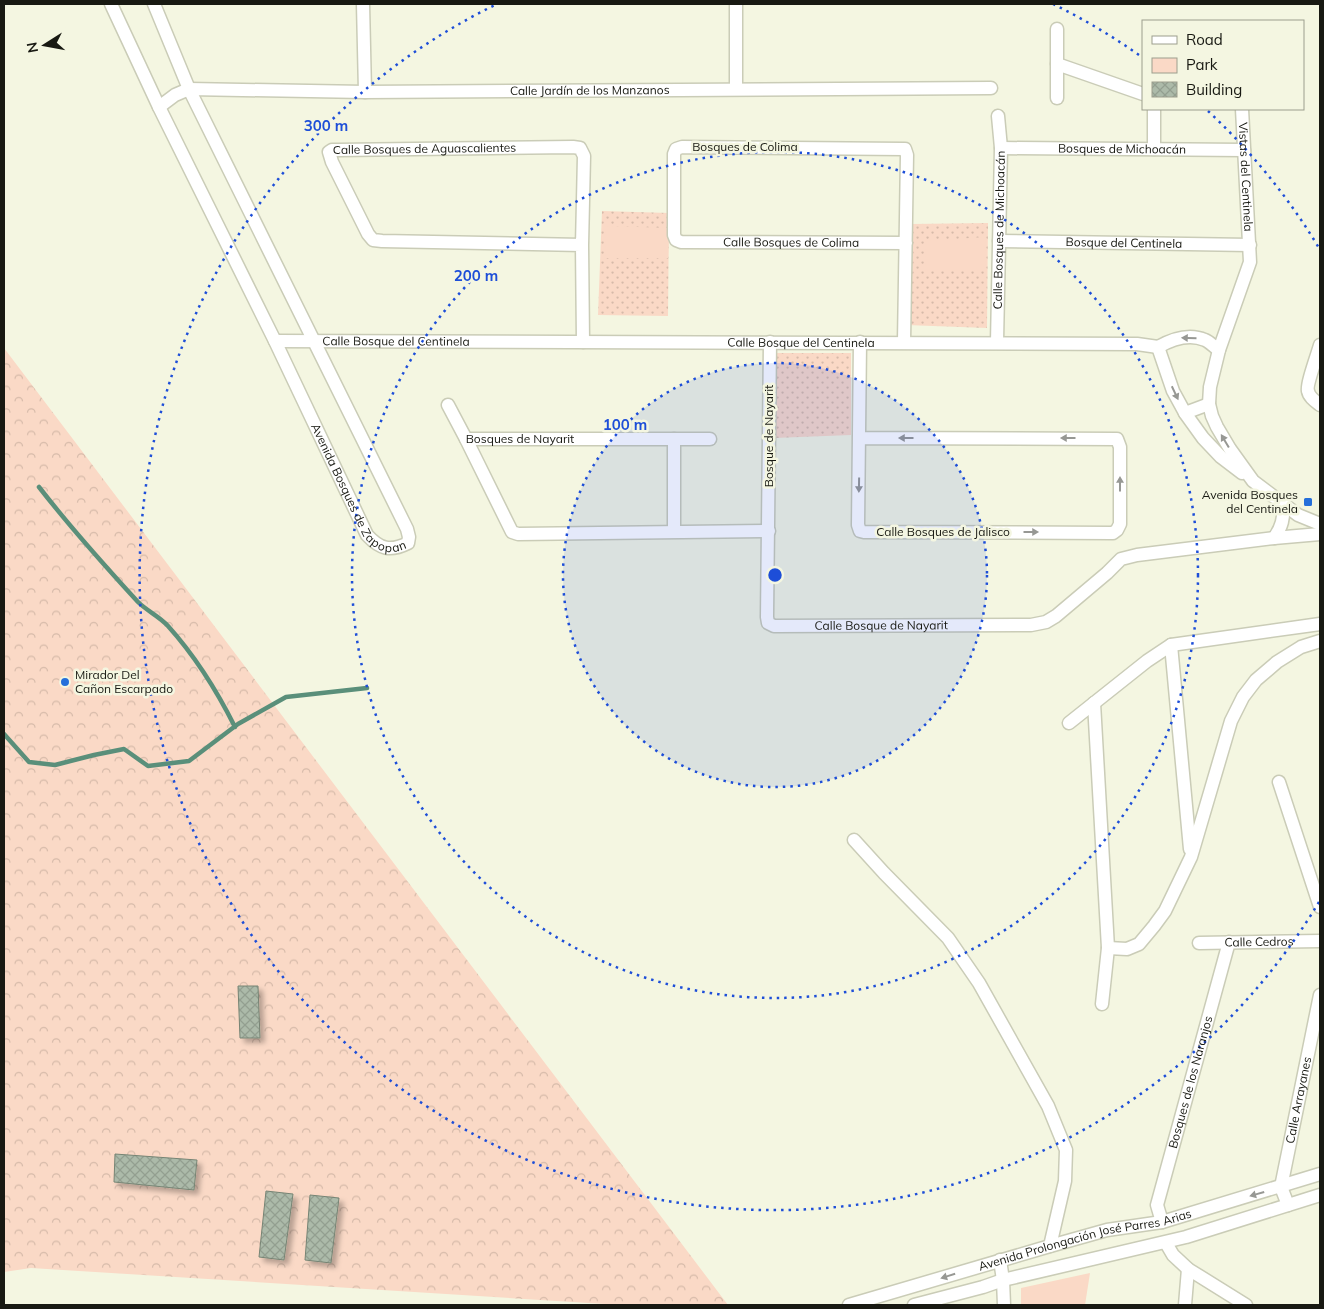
<svg xmlns="http://www.w3.org/2000/svg" width="1324" height="1309" viewBox="0 0 1324 1309" font-family="Mulish,sans-serif">
  <defs>
    <pattern id="grass-dots" width="8" height="8" patternUnits="userSpaceOnUse" patternTransform="scale(1.25)"><rect width="8" height="8" fill="#fad9c6"/><path d="M2 2h.1M6 6h.1" fill="none" stroke="#d6baa9" stroke-width="1.8" stroke-linecap="round"/></pattern>
    <pattern id="forest-crowns" width="20" height="18" patternUnits="userSpaceOnUse" patternTransform="scale(1.25)"><rect width="20" height="18" fill="#fad9c6"/><path d="M2 6a3 3 0 1 1 6 0M12 15a3 3 0 1 1 6 0" fill="none" stroke="#d6baa9"/></pattern>
    <pattern id="building-cross-hatch" width="8" height="8" patternUnits="userSpaceOnUse" patternTransform="scale(1.25)"><rect width="8" height="8" fill="#acbaa9"/><path d="M0 0l8 8M0 8l8-8" fill="none" stroke="#939f90"/></pattern>
    <filter id="shadow"><feDropShadow dx="4.5" dy="4.5" stdDeviation="2.5" flood-color="#0004"/></filter>
  </defs>
  <rect width="100%" height="100%" fill="#f4f6e1"/>
  <!-- grass -->
  <path fill="url(#grass-dots)" d="M602,211L669,213L668,316L598,315Z
    M988,223L987,328L906,325L911,224Z
    M774,353H851V435L774,438Z"/>
  <!-- forest -->
  <path fill="url(#forest-crowns)" d="M4,348L728,1305H621L31,1268L4,1272Z"/>
  <!-- park -->
  <path fill="#fad9c6" d="M606,226L669,228L668,258H605Z
    M986,237L985,270L926,271L925,241Z
    M1090,1273L1085,1305H1021V1288Z"/>
  <g fill="none" stroke-linecap="round" stroke-linejoin="round">
    <!-- stream -->
    <path stroke="#5a8f7a" stroke-width="4.5" d="M39,487C70,527 104,565 138,602C147,611 159,616 168,626C195,656 217,691 235,727
      M4,734L29,762L55,765L94,755L124,749L148,766L189,761L238,724L286,697L367,688"/>
  </g>
  <!-- building -->
  <path fill="url(#building-cross-hatch)" stroke="#768474" filter="url(#shadow)" d="M238,986H258L260,1038H240Z
    M115,1154L197,1160L194,1190L114,1182Z
    M266,1191L293,1194L284,1260L259,1257Z
    M310,1195L339,1198L331,1263L305,1260Z"/>
  <g fill="none" stroke-linecap="round" stroke-linejoin="round">
    <!-- minor casing -->
    <g stroke="#caccb7" stroke-width="15">
      <g id="minor">
        <path id="s1" d="M111,4L159,107L275,341L367,535C380,549 390,552 408,543L409,537L407,529L189,89L154,4"/>
        <path d="M363,4L365,92"/>
        <path d="M736,4V89"/>
        <path d="M1057,29V98"/>
        <path d="M1057,64L1143,94"/>
        <path id="s2" d="M159,107L175,95L189,89L365,92L991,88"/>
        <path d="M1154,109V149"/>
        <path id="s3" d="M1242,109L1250,262L1219,350L1210,387L1209,404L1212,416L1217,427L1230,449L1253,481L1298,515L1320,524"/>
        <path id="s4" d="M1001,148L1244,150"/>
        <path id="s5" d="M999,241L1250,245"/>
        <path id="s6" d="M582,245L382,241L373,240L368,234L332,162L329,152L332,150H338L573,147L580,148L584,156L582,245L583,342"/>
        <path id="s7" d="M275,341L1137,344L1158,347"/>
        <path id="s8" d="M770,342L767,617L768,623L774,626L1031,625L1046,622L1056,616L1107,573L1121,559L1137,555L1274,538L1320,534"/>
        <path id="s9" d="M904,342L907,155L905,149L682,147L676,149L674,154V235L676,240L681,242L906,243"/>
        <path id="s10" d="M997,342L1001,148L998,116"/>
        <path d="M1320,345C1318,353 1306,385 1308,391C1309,397 1315,401 1320,405"/>
        <path d="M1158,347L1173,391L1185,413L1203,438L1221,457L1242,473"/>
        <path d="M1158,347C1172,339 1189,333 1205,340C1210,342 1214,347 1219,350"/>
        <path d="M448,405L466,439L512,532L518,534L769,531"/>
        <path d="M1185,413L1209,404"/>
        <path d="M859,438L1117,439L1120,447V524L1117,530L1113,533L864,532L860,531L858,525L860,342"/>
        <path id="s11" d="M466,439H710"/>
        <path d="M674,531V439"/>
        <path d="M1274,538C1282,527 1284,518 1283,505"/>
        <path d="M1171,645L1190,849"/>
        <path d="M1094,703L1108,948L1102,1004"/>
        <path d="M1069,723L1147,661L1171,645L1320,624"/>
        <path d="M1279,782L1320,907"/>
        <path d="M854,840L884,873L948,938L979,983L1048,1106L1066,1150L1065,1181L1050,1246"/>
        <path id="s12" d="M1199,943L1320,941"/>
        <path d="M1108,948L1127,949L1139,944L1154,926L1165,911L1191,857L1231,721L1243,697L1256,680L1277,662L1301,647L1320,641"/>
        <path id="s13" d="M1288,1205L1281,1187L1320,995"/>
        <path id="s14" d="M1162,1222L1157,1205L1229,942"/>
        <path d="M1166,1243L1173,1255L1188,1269L1246,1305"/>
        <path d="M1000,1260L1003,1280L1004,1305"/>
        <path id="s15" d="M849,1305L1050,1246L1107,1230L1162,1222L1320,1174"/>
        <path d="M914,1305L983,1287L1003,1280L1186,1237L1320,1195"/>
        <path d="M1185,1305L1188,1269"/>
      </g>
    </g>
    <!-- minor -->
    <use href="#minor" stroke="#fff" stroke-width="12"/>
  </g>
  <!-- one-way arrows -->
  <defs><path id="oneway-solid" d="M-6-.8H1V-3.2L6.5 0L1 3.2V.8H-6Z" transform="scale(1.25)"/></defs>
  <g fill="#979894">
    <use href="#oneway-solid" transform="translate(1189 338) rotate(-178)"/>
    <use href="#oneway-solid" transform="translate(1175 393) rotate(65)"/>
    <use href="#oneway-solid" transform="translate(906 438) rotate(-180)"/>
    <use href="#oneway-solid" transform="translate(1068 438) rotate(-180)"/>
    <use href="#oneway-solid" transform="translate(1225 441) rotate(-121)"/>
    <use href="#oneway-solid" transform="translate(1120 484) rotate(-90)"/>
    <use href="#oneway-solid" transform="translate(859 485) rotate(91)"/>
    <use href="#oneway-solid" transform="translate(1031 532)"/>
    <use href="#oneway-solid" transform="translate(1257 1194) rotate(164)"/>
    <use href="#oneway-solid" transform="translate(948 1276) rotate(163)"/>
  </g>
  <!-- distance rings -->
  <circle cx="775" cy="575" r="212" fill="#1d4ed8" fill-opacity=".12"/>
  <g fill="none" stroke="#1d4ed8" stroke-width="2.5" stroke-dasharray="2.5 5">
    <circle cx="775" cy="575" r="212"/>
    <circle cx="775" cy="575" r="423"/>
    <path d="M1319 902A635 635 0 1 1 497 4M1053 4A635 635 0 0 1 1139 55M1208 111A635 635 0 0 1 1319 248"/>
  </g>
  <!-- markers -->
  <g fill="#256fda" stroke="#f4f6e1" stroke-width="2">
    <rect x="1303" y="497" width="10" height="10" rx="2.5"/>
    <circle cx="65" cy="682" r="5"/>
  </g>
  <g text-anchor="middle" stroke-width="5" stroke-linejoin="round" paint-order="stroke">
    <!-- street labels -->
    <g font-size="12" fill="#181912" stroke="#f4f6e1">
      <text dy="4" stroke="none"><textPath href="#s2" startOffset="436">Calle Jardín de los Manzanos</textPath></text>
      <text x="745" y="151">Bosques de Colima</text>
      <text dy="4" stroke="none"><textPath href="#s4" startOffset="121">Bosques de Michoacán</textPath></text>
      <text dy="4" stroke="none"><textPath href="#s6" startOffset="404">Calle Bosques de Aguascalientes</textPath></text>
      <text dy="4" stroke="none"><textPath href="#s3" startOffset="68">Vistas del Centinela</textPath></text>
      <text dy="4" stroke="none"><textPath href="#s10" startOffset="112">Calle Bosques de Michoacán</textPath></text>
      <text dy="4" stroke="none"><textPath href="#s9" startOffset="630">Calle Bosques de Colima</textPath></text>
      <text dy="4" stroke="none"><textPath href="#s5" startOffset="125">Bosque del Centinela</textPath></text>
      <text dy="4" stroke="none"><textPath href="#s7" startOffset="121">Calle Bosque del Centinela</textPath></text>
      <text dy="4" stroke="none"><textPath href="#s7" startOffset="526">Calle Bosque del Centinela</textPath></text>
      <text transform="translate(769 436) rotate(-90)" y="4">Bosque de Nayarit</text>
      <text dy="4" stroke="none"><textPath href="#s11" startOffset="54">Bosques de Nayarit</textPath></text>
      <text dy="4" stroke="none"><textPath href="#s1" startOffset="550">Avenida Bosques de Zapopan</textPath></text>
      <text x="943" y="536">Calle Bosques de Jalisco</text>
      <text dy="4" stroke="none"><textPath href="#s8" startOffset="395">Calle Bosque de Nayarit</textPath></text>
      <text dy="4" stroke="none"><textPath href="#s12" startOffset="60">Calle Cedros</textPath></text>
      <text dy="4" stroke="none"><textPath href="#s14" startOffset="145">Bosques de los Naranjos</textPath></text>
      <text dy="4" stroke="none"><textPath href="#s13" startOffset="108">Calle Arrayanes</textPath></text>
      <text dy="4" stroke="none"><textPath href="#s15" startOffset="245">Avenida Prolongación José Parres Arias</textPath></text>
    </g>
    <!-- poi labels -->
    <g font-size="12" fill="#181912" stroke="#f4f6e1" text-anchor="end">
      <text x="1298" y="499">Avenida Bosques<tspan x="1298" dy="14">del Centinela</tspan></text>
      <text x="75" y="679" text-anchor="start">Mirador Del<tspan x="75" dy="14">Cañon Escarpado</tspan></text>
    </g>
  </g>
  <circle cx="775" cy="575" r="8" fill="#1d4ed8" stroke="#f4f6e1" stroke-width="2.5"/>
  <g font-size="15" text-anchor="middle" font-weight="bold" fill="#1d4ed8" stroke="#f4f6e1" stroke-width="5" stroke-linejoin="round" paint-order="stroke">
    <text x="326" y="131">300 m</text>
    <text x="476" y="281">200 m</text>
    <text x="625" y="430">100 m</text>
  </g>
  <!-- border -->
  <rect width="1324" height="1309" fill="none" stroke="#181912" stroke-width="10"/>
  <!-- legend -->
  <rect x="1142" y="20" width="162" height="90" fill="#f4f6e1" stroke="#9c9e8e"/>
  <rect x="1152" y="36" width="25" height="8" fill="#ffffff" stroke="#9c9e8e"/>
  <text x="1186" y="45" font-size="15" fill="#181912">Road</text>
  <rect x="1152" y="58" width="25" height="15" fill="#fad9c6" stroke="#9c9e8e"/>
  <text x="1186" y="70" font-size="15" fill="#181912">Park</text>
  <rect x="1152" y="82" width="25" height="15" fill="url(#building-cross-hatch)" stroke="#9c9e8e"/>
  <text x="1186" y="95" font-size="15" fill="#181912">Building</text>
  <!-- north arrow -->
  <g transform="translate(45 45) rotate(259)" stroke="#f4f6e1" stroke-width="4" paint-order="stroke">
  <path d="M0-4L9 19L0 12L-9 19Z" fill="#181912"/>
  <text y="-8" font-size="14" font-weight="bold" text-anchor="middle" fill="#181912">N</text>
  </g>
</svg>
